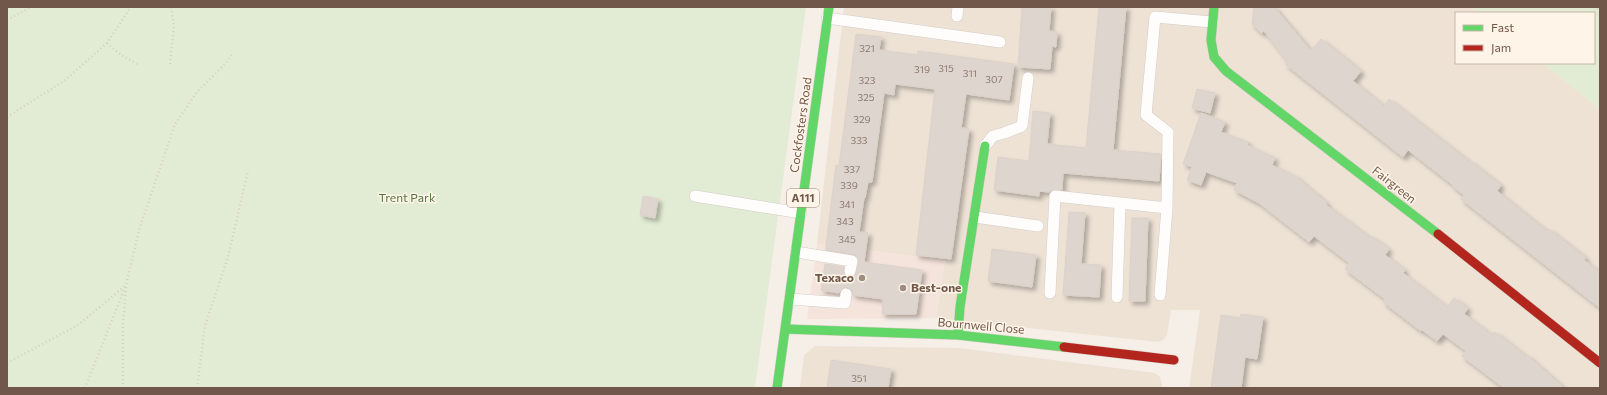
<svg xmlns="http://www.w3.org/2000/svg" width="1607" height="395" viewBox="0 0 1607 395" font-family="Commissioner,sans-serif">
  <defs>
    <filter id="shadow"><feDropShadow dx="3.5" dy="3.5" stdDeviation="2" flood-color="#0004"/></filter>
  </defs>
  <rect width="100%" height="100%" fill="#f5efe8"/>
  <!-- residential -->
  <path fill="#eee2d5" d="M844,7H1471L1479,13H1456V63H1542L1600,109V388H1189L1200,310H1171L1167,335L1163,340L1158,342L936,318L945,260L817,244Z
    M815,346L960,348L1155,373L1160,377L1162,384V388H800L804,355Z"/>
  <!-- commercial -->
  <path fill="#f5e4db" d="M817,244L945,260L936,318L807,319Z"/>
  <!-- green -->
  <path fill="#e2ebd3" d="M7,7H806L755,388H7Z
    M1471,7H1600V109L1542,63H1594V13H1479Z"/>
  <!-- building -->
  <path fill="#ded5ce" stroke="#ddd2ca" filter="url(#shadow)" d="M1022,7H1051L1049,31L1057,32L1056,47L1052,46L1050,69L1018,67Z
    M1099,7H1126L1113,150L1161,154L1159,181L1063,173L1062,190H1052L1049,192L1039,191V196L994,190L998,157L1029,161L1033,111L1050,113L1047,144L1086,148Z
    M1254,7H1274L1311,51L1321,39L1361,71L1353,81L1384,106L1389,99L1470,162V161L1501,185L1497,191L1523,212L1547,231L1549,229L1586,258L1584,260L1600,272V308L1461,199L1464,195L1452,186L1453,185L1408,150L1403,157L1285,64L1288,62L1264,31L1261,33L1252,24Z
    M856,34L881,37L879,50L917,55L918,51L1014,64L1009,100L966,94L961,128L969,129L951,259L916,255L935,89L895,84L894,95L884,93L872,182H868L865,198H864L859,232L868,233L864,262L922,270L916,314H882L883,299L853,295L852,291L847,287L843,288L839,293L821,290L825,264L844,267V274L849,278L855,275L859,262L856,255L826,250V246L836,165L839,166Z
    M1197,89L1215,93L1210,113L1192,108Z
    M1201,113L1225,122L1221,132L1248,142L1247,145L1275,158L1272,165L1295,176L1327,203L1326,205L1369,237L1371,236L1389,249L1385,255L1405,270L1403,273L1447,307L1454,298L1468,308L1464,314L1492,335L1495,332L1526,356L1527,355L1564,388H1504L1462,356L1466,351L1443,334L1437,341L1422,330L1421,331L1383,302L1385,299L1345,269L1349,263L1314,236L1309,242L1259,203L1234,190L1237,183L1206,172L1201,185L1187,180L1192,167L1183,164Z
    M643,196L658,199L655,218L640,215Z
    M1069,212L1085,213L1081,264L1101,265L1099,297L1063,295Z
    M1132,218H1148L1145,301H1129Z
    M992,249L1036,255L1032,287L988,281Z
    M1241,314L1263,317L1257,359L1245,357L1241,388H1211L1221,315L1240,318Z
    M831,360L891,369L888,388H827Z"/>
  <g fill="none" stroke-linecap="round" stroke-linejoin="round">
    <!-- lane casing -->
    <g stroke="#d4ccc6" stroke-width="12">
      <path id="lane" d="M957,16L958,7
        M827,18L1000,42
        M985,146L993,136L1004,133L1022,126L1028,78
        M695,196L801,213
        M975,217L1038,226
        M796,252L852,261L850,271
        M1050,293L1055,196L1167,208L1168,132L1146,115L1155,17L1212,22
        M1160,295L1167,208
        M1117,297L1120,203
        M790,299L845,303L846,294"/>
    </g>
    <!-- fast casing -->
    <g stroke="#d4ccc4" stroke-width="10">
      <path id="fast" d="M1214,7L1211,40L1214,57L1226,71L1438,234
        M785,329L958,335L1064,347
        M958,335L960,307L985,146
        M777,388L829,7"/>
    </g>
    <!-- jam casing -->
    <g stroke="#d4ccc4" stroke-width="10">
      <path id="jam" d="M1438,234L1600,363
        M1064,347L1174,360"/>
    </g>
    <!-- path -->
    <path stroke="#d5cfca" stroke-width="2.5" stroke-dasharray="1 3" stroke-linecap="butt" d="M1593,7L1600,10
      M7,20L31,7
      M107,43L121,55L139,65
      M170,64L174,26L171,7
      M7,117L64,81L107,43L131,7
      M7,363L78,325L125,286
      M85,388L126,285L139,230L175,124L197,92L225,64L232,55
      M123,388V325L126,287
      M197,388L205,326L228,257L248,171"/>
    <!-- lane -->
    <use href="#lane" stroke="#fefdfc" stroke-width="11"/>
    <!-- fast -->
    <use href="#fast" stroke="#63d668" stroke-width="9"/>
    <!-- jam -->
    <use href="#jam" stroke="#b3261e" stroke-width="9"/>
  </g>
  <!-- markers -->
  <g fill="#9f8c81" stroke="#fef5e8" stroke-width="1.5">
    <circle cx="862" cy="278" r="4"/>
    <circle cx="903" cy="288" r="4"/>
  </g>
  <g text-anchor="middle" stroke-width="3" stroke-linejoin="round" paint-order="stroke">
    <!-- number labels -->
    <g font-size="10" fill="#8f796e">
      <text x="867" y="52">321</text>
      <text x="946" y="72">315</text>
      <text x="922" y="73">319</text>
      <text x="970" y="77">311</text>
      <text x="994" y="83">307</text>
      <text x="867" y="84">323</text>
      <text x="866" y="101">325</text>
      <text x="862" y="123">329</text>
      <text x="859" y="144">333</text>
      <text x="852" y="173">337</text>
      <text x="849" y="189">339</text>
      <text x="847" y="208">341</text>
      <text x="845" y="225">343</text>
      <text x="847" y="243">345</text>
      <text x="859" y="382">351</text>
    </g>
    <!-- shield labels -->
    <rect fill="#fef5e8" stroke="#9b8679" stroke-width="1" x="787" y="189" width="32" height="18" rx="3"/>
    <g font-size="11" font-weight="bold" fill="#71574a">
      <text x="803" y="202">A111</text>
    </g>
    <!-- street labels -->
    <g font-size="12" fill="#71574a" stroke="#fef5e8">
      <text transform="translate(801 125) rotate(-82)" y="4">Cockfosters Road</text>
      <text transform="translate(1394 185) rotate(38)" y="4">Fairgreen</text>
      <text transform="translate(981 326) rotate(5)" y="4">Bournwell Close</text>
    </g>
    <!-- park labels -->
    <g font-size="12" fill="#547642" stroke="#fef5e8">
      <text x="407" y="202">Trent Park</text>
    </g>
    <!-- poi labels -->
    <g font-size="12" font-weight="bold" fill="#71574a" stroke="#fef5e8" text-anchor="end">
      <text x="854" y="282">Texaco</text>
      <text x="911" y="292" text-anchor="start">Best-one</text>
    </g>
  </g>
  <!-- border -->
  <rect width="1607" height="395" fill="none" stroke="#71574a" stroke-width="16"/>
  <!-- legend -->
  <rect x="1455" y="12" width="140" height="52" fill="#fef5e8" stroke="#c6b6a9"/>
  <rect x="1463" y="25" width="20" height="6" fill="#63d668" stroke="#c6b6a9"/>
  <text x="1491" y="32" font-size="12" fill="#71574a">Fast</text>
  <rect x="1463" y="45" width="20" height="6" fill="#b3261e" stroke="#c6b6a9"/>
  <text x="1491" y="52" font-size="12" fill="#71574a">Jam</text>
</svg>
